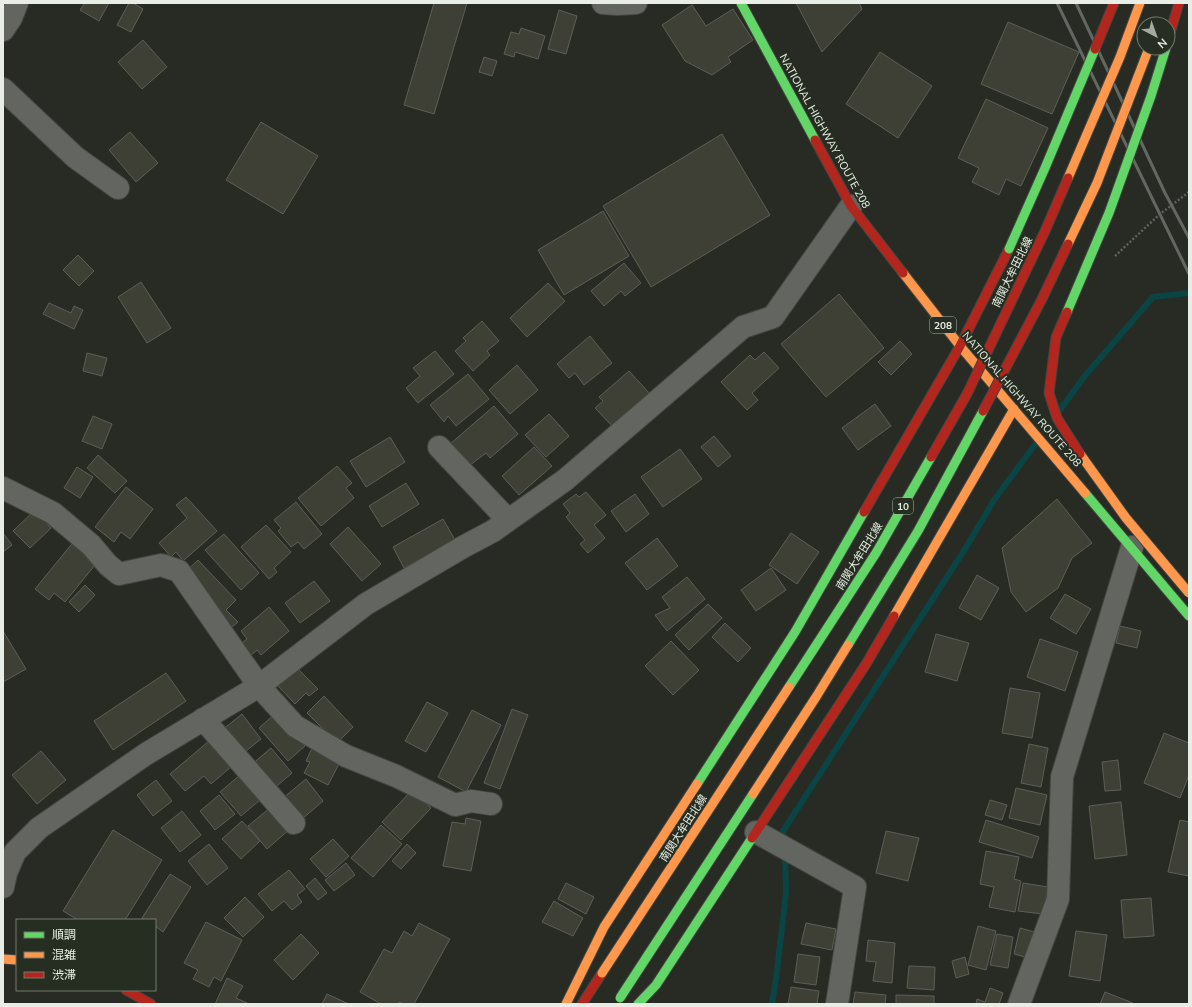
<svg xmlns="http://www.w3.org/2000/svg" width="1192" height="1007" viewBox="0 0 1192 1007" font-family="Mulish,'Noto Sans JP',sans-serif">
  <rect width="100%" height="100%" fill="#272b24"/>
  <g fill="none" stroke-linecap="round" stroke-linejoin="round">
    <!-- stream -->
    <path stroke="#0a4445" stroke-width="6" d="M1060,410L1084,377L1153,297L1189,293
      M784,842L783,831L965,549L994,500L1037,442
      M772,1004L776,979L786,893L785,853"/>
  </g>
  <!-- building -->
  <path fill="#3f4035" stroke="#5d5e58" d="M82,3H109L99,21L80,10L84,4Z
    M129,3H133L143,9L131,32L117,25Z
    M434,3H467L434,114L404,105Z
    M796,3H859L862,9L822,52Z
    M692,5L706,26L733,9L753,40L728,57L731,62L712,75L685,61L662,25Z
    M559,10L577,16L566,54L548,49Z
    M1008,22L1079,52L1052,114L981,84Z
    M521,28L545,36L538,59L515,52L514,57L504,54L511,32L519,34Z
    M143,40L167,67L142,89L118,62Z
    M880,52L932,86L898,138L846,104Z
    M484,57L497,61L492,76L479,72Z
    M986,99L1048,128L1021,186L1006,179L999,195L972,182L979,168L958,158Z
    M261,122L318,156L283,214L226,180Z
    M130,132L158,163L136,182L109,150Z
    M722,134L770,215L651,287L603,206Z
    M603,211L629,256L564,295L538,250Z
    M78,255L94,271L79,286L63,270Z
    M624,263L641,283L625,296L621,291L604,306L591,291Z
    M141,282L171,328L147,343L118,297Z
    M548,283L565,301L527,337L510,318Z
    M839,294L884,348L826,397L781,344Z
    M49,303L71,313L74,306L83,310L74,329L43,314Z
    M482,321L499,341L487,351L490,355L473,371L455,351L466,341L463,338Z
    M590,336L612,363L584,385L575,373L569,378L557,364Z
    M900,341L912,354L891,375L878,362Z
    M435,351L454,374L418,403L406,388L420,376L413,368Z
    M764,352L779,368L752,393L758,400L747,410L721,382L750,355L755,360Z
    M87,353L107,358L102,376L83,371Z
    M517,365L538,390L510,414L489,390Z
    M629,371L651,395L614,428L595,408L603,401L599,397Z
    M468,374L489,399L456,426L448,416L444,422L430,405Z
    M875,404L891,426L858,450L842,428Z
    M494,406L518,434L490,458L486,453L469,466L450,444Z
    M549,414L569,436L546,457L525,435Z
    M93,416L112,424L102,449L82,441Z
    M714,436L731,456L718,467L701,447Z
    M390,437L405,462L366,487L350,461Z
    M534,447L552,466L519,495L502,476Z
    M680,449L702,479L663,507L641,477Z
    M98,455L127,481L115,493L87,468Z
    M337,466L352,483L346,488L354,498L321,526L298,498Z
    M77,467L93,477L80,498L64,488Z
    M406,483L419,504L382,527L369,506Z
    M126,487L153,509L130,539L121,532L114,542L95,527Z
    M586,492L606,515L594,525L605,538L588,553L580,544L585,540L566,517L570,513L563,504L576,494L579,497Z
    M635,494L649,514L626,532L611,511Z
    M186,497L217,531L183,561L176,552L171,557L159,543L187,518L176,505Z
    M1057,499L1092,543L1072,558L1058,588L1026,612L1011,592L1002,548Z
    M296,502L322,534L304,549L298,542L291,547L278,531L281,528L274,520Z
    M35,510L51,528L30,548L13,531Z
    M443,519L455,540L404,568L393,547Z
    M266,525L291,552L274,568L277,572L269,579L241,547Z
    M348,527L381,564L362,581L330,544Z
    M3,533L12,545L3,552Z
    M791,533L819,552L797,584L769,565Z
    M224,534L259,573L241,590L205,550Z
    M657,538L678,566L647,590L625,563Z
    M75,540L99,560L65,602L54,593L49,600L35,589Z
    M198,560L236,600L226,610L238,622L228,630L179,578Z
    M771,568L786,590L756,611L741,590Z
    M977,575L999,588L981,620L959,608Z
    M687,577L705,599L667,631L655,615L670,608L662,597Z
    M314,581L330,601L300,623L285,603Z
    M85,585L95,595L79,612L69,602Z
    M1065,594L1091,609L1076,634L1050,618Z
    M708,604L722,618L689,650L675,635Z
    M269,607L289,631L261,655L257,650L248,658L238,646L247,639L241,631Z
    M725,623L751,648L738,662L712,637Z
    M1120,626L1141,631L1137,648L1116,643Z
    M3,631L26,669L3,682Z
    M936,634L969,643L957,681L925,672Z
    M1040,639L1078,652L1065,691L1027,677Z
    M671,641L699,670L673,695L645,666Z
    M297,668L318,689L309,696L306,693L295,704L278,686Z
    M166,673L186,701L113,750L94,721Z
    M1010,688L1040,693L1032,738L1002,733Z
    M324,696L353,727L337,743L307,713Z
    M427,702L448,713L426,752L405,741Z
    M512,709L528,715L500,789L484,783Z
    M472,710L501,725L466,792L438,777Z
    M276,713L305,746L288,761L259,728Z
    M242,714L261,739L241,755L222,730Z
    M1164,733L1189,743V775L1180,798L1144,783Z
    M209,741L231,767L211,784L204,776L185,791L170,774Z
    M1029,744L1048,748L1041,787L1021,783Z
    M313,746L327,753L325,757L339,764L328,785L304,773L310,762L306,761Z
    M271,748L292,773L271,791L250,766Z
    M41,751L66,780L37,804L12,775Z
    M1118,760L1121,790L1105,791L1102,762Z
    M240,775L261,799L241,816L220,792Z
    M306,779L323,801L301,820L283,798Z
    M156,780L172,801L153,816L137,795Z
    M1016,788L1047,795L1040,825L1009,818Z
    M412,790L431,808L401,840L382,822Z
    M219,795L235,814L215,830L200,811Z
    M990,800L1007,805L1002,820L985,815Z
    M1121,802L1127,855L1095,859L1089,806Z
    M271,807L290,829L267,849L248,826Z
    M182,811L201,835L180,852L161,828Z
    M466,818L481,821L471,871L443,866L452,822L465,824Z
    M986,820L1039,837L1032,858L979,842Z
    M1180,820L1189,822V876L1168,872Z
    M242,821L260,841L241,859L222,839Z
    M381,825L402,844L373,877L351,858Z
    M113,830L162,860L125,920H78L63,911Z
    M886,831L919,838L908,881L876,873Z
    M333,839L349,856L326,877L310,859Z
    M209,844L228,868L207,885L188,861Z
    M407,844L416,853L401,869L392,861Z
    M986,851L1019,857L1014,879L1021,881L1015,912L989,907L994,887L980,884Z
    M346,863L355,875L334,891L325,880Z
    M289,870L305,889L297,895L302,902L292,910L284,901L272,911L258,894Z
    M170,874L191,887L163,932L155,926V920H145L142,918Z
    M315,878L327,893L318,900L306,886Z
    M566,883L594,897L586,914L558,899Z
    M1023,883L1048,887L1043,914L1018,911Z
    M245,897L264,917L243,937L224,918Z
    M1151,898L1154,936L1124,938L1121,900Z
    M554,901L583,918L573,936L542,922Z
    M206,922L242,940L221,981L214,977L209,987L193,979L198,970L184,963Z
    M419,923L450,939L414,1004H404L399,1002L398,1004H381L360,992L384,949L392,953L404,931L412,936Z
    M806,923L836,929L832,950L801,944Z
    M978,926L996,931L986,970L968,965Z
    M1020,928L1038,933L1032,959L1014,954Z
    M1076,931L1107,935L1100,981L1069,976Z
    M301,934L319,953L293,980L274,960Z
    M997,934L1013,937L1008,968L990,965Z
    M868,940L895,943L892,983L873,981L876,962L866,961Z
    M798,954L820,957L816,985L794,982Z
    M965,957L969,974L956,978L952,961Z
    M909,966L935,967L934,990L907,988Z
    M227,978L243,986L236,998L249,1004H215Z
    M791,987L819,991L817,1004H788Z
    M990,988L1003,993L999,1004H976L977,999L985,1002Z
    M855,992L886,995L885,1004H853Z
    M1105,992L1133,1003V1004H1100Z
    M327,994L349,1004H322Z
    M896,995L934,996V1004H896Z"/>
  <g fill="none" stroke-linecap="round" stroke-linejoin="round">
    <!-- street casing -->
    <g stroke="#434741" stroke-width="24">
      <path id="street" d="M603,3L617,4L636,3
        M3,30L11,18L17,3
        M3,89L75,157L118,188
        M439,447L508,520
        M3,488L53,513L91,545L108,565L119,574L161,565L179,571L259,686L295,726L346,756L396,776L455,805L471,801L491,804
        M203,719L294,823
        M756,832L855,887L837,1004
        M3,887L6,873L15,852L39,828L146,754L259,686L366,604L463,547L493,531L565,480L699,365L743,327L773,317L851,206
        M1019,1004L1058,899L1062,777L1132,547"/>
    </g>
    <!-- fast casing -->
    <g stroke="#434741" stroke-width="11">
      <path id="fast" d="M741,3L815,140
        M1085,493L1189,616
        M697,784L795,632L864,512
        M638,1004L656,985L752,838"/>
    </g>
    <!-- slow casing -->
    <g stroke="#434741" stroke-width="11">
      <path id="slow" d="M903,273L960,346L1085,493
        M894,616L1014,409
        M3,959L17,960
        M566,1004L604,927L697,784"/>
    </g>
    <!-- jam casing -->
    <g stroke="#434741" stroke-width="11">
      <path id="jam" d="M1168,40L1179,3
        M815,140L851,206L903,273
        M864,512L960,346L1009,249
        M752,838L866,664L894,616
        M126,990L151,1004
        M582,1004L602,973"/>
    </g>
    <!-- path -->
    <path stroke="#5e625c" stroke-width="2.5" stroke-dasharray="2 2" stroke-linecap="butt" d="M1115,256L1160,214L1189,192"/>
    <!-- street -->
    <use href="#street" stroke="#626560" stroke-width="22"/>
    <!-- fast -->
    <use href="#fast" stroke="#63d668" stroke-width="9"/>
    <!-- slow -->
    <use href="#slow" stroke="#ff974d" stroke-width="9"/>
    <!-- jam -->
    <use href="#jam" stroke="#b3261e" stroke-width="9"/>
    <!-- rail -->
    <path stroke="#636761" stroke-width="3" d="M1057,3L1189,274
      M1076,3L1165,193L1189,238"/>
    <!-- fast-bridge casing -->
    <g stroke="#434741" stroke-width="11" stroke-linecap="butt">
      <path id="fast-bridge" d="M1009,249L1045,168L1095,49
        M1067,312L1109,213L1151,96L1166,48
        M848,645L918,531L983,411
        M789,687L876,553L931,457
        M620,998L753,794"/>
    </g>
    <!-- slow-bridge casing -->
    <g stroke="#434741" stroke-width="11" stroke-linecap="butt">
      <path id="slow-bridge" d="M1068,178L1120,57L1140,3
        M1068,244L1097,183L1149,48
        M1080,454L1126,518L1189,593
        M753,794L816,697L848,645
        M602,973L789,687"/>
    </g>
    <!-- jam-bridge casing -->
    <g stroke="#434741" stroke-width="11" stroke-linecap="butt">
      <path id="jam-bridge" d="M1095,49L1114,3
        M1067,312L1056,337L1049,393L1057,418L1080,454
        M983,411L1042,299L1068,244
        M931,457L967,394L1045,231L1068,178"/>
    </g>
    <!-- fast-bridge -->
    <use href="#fast-bridge" stroke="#63d668" stroke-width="9"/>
    <!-- slow-bridge -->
    <use href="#slow-bridge" stroke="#ff974d" stroke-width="9"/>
    <!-- jam-bridge -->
    <use href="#jam-bridge" stroke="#b3261e" stroke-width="9"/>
  </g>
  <g text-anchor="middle" stroke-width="4" stroke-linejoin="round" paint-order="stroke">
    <!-- shield labels -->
    <g fill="#262e21" stroke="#aeb4aa" stroke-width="1">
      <rect x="930" y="317" width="26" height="16" rx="3"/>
      <rect x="893" y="498" width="20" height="16" rx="3"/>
    </g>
    <g font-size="10" font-weight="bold" fill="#e8eee5">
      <text x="943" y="329">208</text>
      <text x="903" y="510">10</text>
    </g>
    <!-- street labels -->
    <g font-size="11" fill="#e8eee5" stroke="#262e21">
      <text transform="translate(825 131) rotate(61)" y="4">NATIONAL HIGHWAY ROUTE 208</text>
      <text transform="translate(1012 272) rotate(-64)" y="4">南関大牟田北線</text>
      <text transform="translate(1022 399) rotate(49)" y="4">NATIONAL HIGHWAY ROUTE 208</text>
      <text transform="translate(859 556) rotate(-58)" y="4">南関大牟田北線</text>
      <text transform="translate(683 828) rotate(-57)" y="4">南関大牟田北線</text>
    </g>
  </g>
  <!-- border -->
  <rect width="1192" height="1007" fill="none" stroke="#e8eee5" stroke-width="8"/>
  <!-- legend -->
  <rect x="16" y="919" width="140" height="72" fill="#262e21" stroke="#747b6f"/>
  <rect x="24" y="932" width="20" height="6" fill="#63d668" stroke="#747b6f"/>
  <text x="52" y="939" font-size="12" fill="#e8eee5">順調</text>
  <rect x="24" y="952" width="20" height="6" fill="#ff974d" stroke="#747b6f"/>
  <text x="52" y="959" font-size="12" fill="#e8eee5">混雑</text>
  <rect x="24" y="972" width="20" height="6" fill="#b3261e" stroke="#747b6f"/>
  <text x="52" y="979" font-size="12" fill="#e8eee5">渋滞</text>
  <!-- north arrow -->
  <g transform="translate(1156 36) rotate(139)"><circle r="19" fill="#262e21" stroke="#747b6f"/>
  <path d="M0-3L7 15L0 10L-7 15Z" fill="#a4aaa1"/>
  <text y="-6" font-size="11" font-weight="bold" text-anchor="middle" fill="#e8eee5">N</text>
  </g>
</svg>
